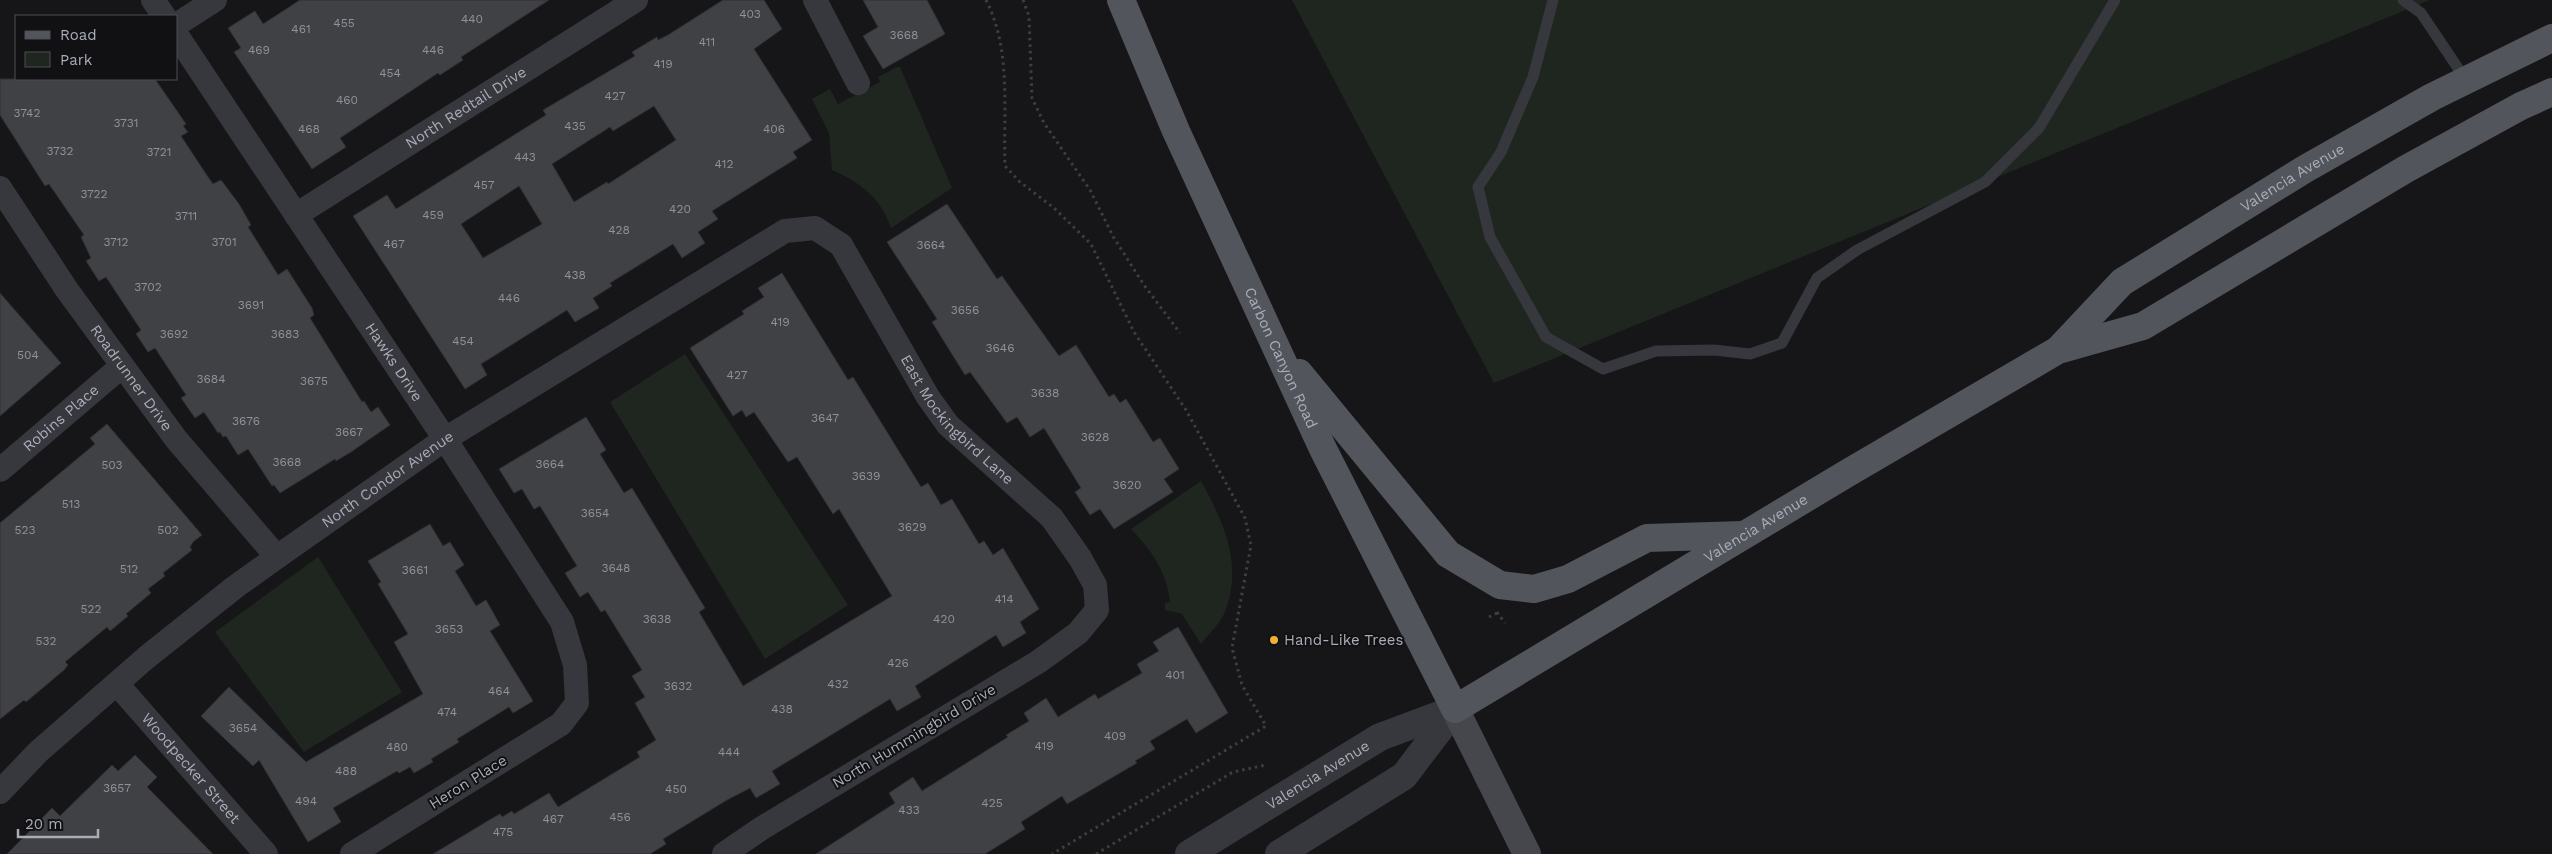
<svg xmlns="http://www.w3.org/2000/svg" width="2552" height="854" viewBox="0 0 2552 854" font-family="'Work Sans',sans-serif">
  <rect width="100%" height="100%" fill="#161618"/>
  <!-- green -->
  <path fill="#1e261f" d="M1292,0H2430L1494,383Z
    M897,67H900L952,188L891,228C881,198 860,182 832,170L829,133L812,99L830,89L838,104L880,82L878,77Z
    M685,354L848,605L765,659L610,402Z
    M1201,481C1224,522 1244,566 1224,614C1219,625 1208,634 1201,644L1182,614L1165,610V603L1170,602C1167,572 1151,550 1131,529Z
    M318,557L402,692L304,752L215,632Z"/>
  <!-- building -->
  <path fill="#404145" stroke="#303034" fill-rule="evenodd" d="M300,0H549L461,57L463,60L440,75L438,73L340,138L346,147L312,169L234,52L241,48L228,28L255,11L263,24Z
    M723,0H764L782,29L754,49L812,140L793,152L797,158L712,211L718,219L698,232L705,243L682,258L673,244L610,283L612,286L593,298L599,308L575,322L567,310L481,364L487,375L465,389L353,216L387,195L396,209L546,115L543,110L635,56L632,52L657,37L658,40L668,35ZM654,106L676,140L608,184L607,182L574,202L552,164L610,127L613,131ZM519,186L542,224L483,258L461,224Z
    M863,0H927L945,34L883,69L863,36L878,27Z
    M0,79H155L186,124L183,126L188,132L181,136L206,174L213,184L221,180L239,204L251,225L248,227L278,275L287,269L312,308L314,315L310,318L362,402L364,401L371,412L378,407L390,425L351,452L336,461L335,459L280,493L274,485L272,486L248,449L238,455L226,436L223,437L220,432L218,433L204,412L195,418L181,398L186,395L155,348L148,352L136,334L141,330L106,277L99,281L86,261L91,258L81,237L84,235L49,184L45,186L0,115Z
    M947,204L997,279L1002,276L1059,356L1076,345L1109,397L1114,394L1120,403L1126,399L1153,442L1160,438L1179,469L1164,479L1173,492L1114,529L1100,509L1090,515L1075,492L1081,488L1044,428L1030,437L1017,417L1007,423L970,372L965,375L932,322L937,319L887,242Z
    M782,273L848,380L853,377L921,487L928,483L941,505L952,499L979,544L984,541L993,555L1003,548L1039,609L1020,622L1026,633L1003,647L996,635L915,686L921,697L897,711L890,699L772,771L780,784L756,798L750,788L727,800L663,839L666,844L650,854H433L491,819L500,814L502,817L512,811L514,814L549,793L558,807L640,757L637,752L656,740L635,703L645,697L632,676L642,670L605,610L601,612L588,592L580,597L565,573L577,566L540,506L534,509L522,489L514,493L499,469L586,417L606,450L600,454L624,493L632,488L705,608L699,612L743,686L892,596L839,509L833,514L797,457L788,462L754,412L746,417L742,410L733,416L690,348L744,314L742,311L764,297L758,288Z
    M0,293L61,363L0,416Z
    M107,424L202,535L193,542L190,547L192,550L163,573L165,576L148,589L151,593L126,614L128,616L110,631L107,627L65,662L68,665L64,670L26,702L24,700L0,719V523L95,444L90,438Z
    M430,524L443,546L450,542L464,565L455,571L476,606L486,600L495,616L500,625L490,631L533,701L513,713L509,707L457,739L459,742L431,759L433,762L414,773L410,767L399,773L397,771L333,808L341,822L308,842L259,760L253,766L201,716L229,687L306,762L423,694L394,642L408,634L378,584L381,582L368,561Z
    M1178,627L1228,713L1196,733L1187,719L1150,741L1155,749L1135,761L1137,763L1067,804L1062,796L1021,822L1025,829L985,854H816L895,803L889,793L913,777L922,791L1008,737L1006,735L1029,721L1024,713L1046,698L1058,717L1095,694L1098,699L1142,673L1137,664L1159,651L1153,642Z
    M135,755L157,777L147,787L213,854H7L52,808L60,816L112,765L118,771Z"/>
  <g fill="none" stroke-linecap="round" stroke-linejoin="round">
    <!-- path -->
    <path stroke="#3d3f44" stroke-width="3" stroke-dasharray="2.5 4" stroke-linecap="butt" d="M986,0C1012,51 1003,111 1005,166L1020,182L1054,208L1091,244L1134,332L1186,410L1245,518L1251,545L1232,648L1242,685L1266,726L1052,854
      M1023,0L1029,16L1032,98L1044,123L1090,190L1114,238L1144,285L1180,333
      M1497,612L1505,623
      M1489,617L1497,613
      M1096,854L1233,772L1266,765"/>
    <!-- service -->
    <path stroke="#37383d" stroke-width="11" d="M1553,0L1533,77L1501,152L1478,187L1490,237L1546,337L1603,369L1656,351L1714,350L1750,354L1782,343L1817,278L1857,250L1985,182L2039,128L2115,0
      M2403,0L2421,13L2466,80"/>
    <!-- minor -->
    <g stroke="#37383d" stroke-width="24">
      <path d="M153,0L164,16"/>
      <path d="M815,0L858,83"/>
      <path d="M176,25L215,0"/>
      <path id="s1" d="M176,34L445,439L562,622L575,665L577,703L561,724L352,854"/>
      <path id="s2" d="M0,188L67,290L176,439L277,557"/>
      <path id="s3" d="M296,215L636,0"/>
      <path id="s4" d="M0,470L122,366"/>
      <path id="s5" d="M117,684L266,854"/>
      <path id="s6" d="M0,792L38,752L147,657L235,587L277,557L445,439L785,231L815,228L841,245L928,397L948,425L1052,518L1080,558L1095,585L1097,610L1078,633L1038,662L762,828L724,854"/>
    </g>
    <!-- tertiary -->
    <g stroke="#37383d" stroke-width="28">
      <path id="s7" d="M1189,854L1380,737L1455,709"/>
      <path d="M1279,854L1404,776L1455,709"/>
    </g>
    <!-- secondary -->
    <path stroke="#45474d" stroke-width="28" d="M1455,709L1527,854"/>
    <!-- primary -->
    <g stroke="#53555c" stroke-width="28">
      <path id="s8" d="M1121,0L1176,131L1323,449L1455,709L1846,474L2058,350L2143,326L2406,169L2521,106L2552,92"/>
      <path id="s9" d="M2059,349L2122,282L2305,169L2432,97L2552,38"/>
      <path d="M1299,373L1448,554L1500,585L1534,589L1568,579L1647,538L1743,535"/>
    </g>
  </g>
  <!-- markers -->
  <circle fill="#f2b134" stroke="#111113" stroke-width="2" cx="1274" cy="640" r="5"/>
  <g text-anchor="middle" stroke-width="4" stroke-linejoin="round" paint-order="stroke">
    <!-- number labels -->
    <g font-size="12" fill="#8e929b">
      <text x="750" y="18">403</text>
      <text x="472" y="23">440</text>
      <text x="344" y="27">455</text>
      <text x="301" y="33">461</text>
      <text x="904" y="39">3668</text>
      <text x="707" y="46">411</text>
      <text x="259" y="54">469</text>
      <text x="433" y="54">446</text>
      <text x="663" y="68">419</text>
      <text x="390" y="77">454</text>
      <text x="615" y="100">427</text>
      <text x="347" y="104">460</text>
      <text x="27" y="117">3742</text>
      <text x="126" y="127">3731</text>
      <text x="575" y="130">435</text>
      <text x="309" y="133">468</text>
      <text x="774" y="133">406</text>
      <text x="60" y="155">3732</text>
      <text x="159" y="156">3721</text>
      <text x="525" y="161">443</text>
      <text x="724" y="168">412</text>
      <text x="484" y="189">457</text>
      <text x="94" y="198">3722</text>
      <text x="680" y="213">420</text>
      <text x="433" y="219">459</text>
      <text x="186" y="220">3711</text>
      <text x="619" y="234">428</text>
      <text x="116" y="246">3712</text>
      <text x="224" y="246">3701</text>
      <text x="394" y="248">467</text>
      <text x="931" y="249">3664</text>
      <text x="575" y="279">438</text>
      <text x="148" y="291">3702</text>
      <text x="509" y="302">446</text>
      <text x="251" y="309">3691</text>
      <text x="965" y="314">3656</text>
      <text x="780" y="326">419</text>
      <text x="174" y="338">3692</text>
      <text x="285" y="338">3683</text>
      <text x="463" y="345">454</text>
      <text x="1000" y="352">3646</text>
      <text x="28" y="359">504</text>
      <text x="737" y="379">427</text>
      <text x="211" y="383">3684</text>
      <text x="314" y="385">3675</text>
      <text x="1045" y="397">3638</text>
      <text x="825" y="422">3647</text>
      <text x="246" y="425">3676</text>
      <text x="349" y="436">3667</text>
      <text x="1095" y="441">3628</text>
      <text x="287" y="466">3668</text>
      <text x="550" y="468">3664</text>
      <text x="112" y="469">503</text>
      <text x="866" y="480">3639</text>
      <text x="1127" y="489">3620</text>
      <text x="71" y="508">513</text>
      <text x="595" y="517">3654</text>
      <text x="912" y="531">3629</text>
      <text x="25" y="534">523</text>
      <text x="168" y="534">502</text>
      <text x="616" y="572">3648</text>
      <text x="129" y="573">512</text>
      <text x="415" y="574">3661</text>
      <text x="1004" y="603">414</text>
      <text x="91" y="613">522</text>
      <text x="657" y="623">3638</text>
      <text x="944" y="623">420</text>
      <text x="449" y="633">3653</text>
      <text x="46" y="645">532</text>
      <text x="898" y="667">426</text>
      <text x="1175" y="679">401</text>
      <text x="838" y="688">432</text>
      <text x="678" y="690">3632</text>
      <text x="499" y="695">464</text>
      <text x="782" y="713">438</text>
      <text x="447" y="716">474</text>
      <text x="243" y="732">3654</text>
      <text x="1115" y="740">409</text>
      <text x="1044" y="750">419</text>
      <text x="397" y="751">480</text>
      <text x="729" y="756">444</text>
      <text x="346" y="775">488</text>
      <text x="117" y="792">3657</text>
      <text x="676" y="793">450</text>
      <text x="306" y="805">494</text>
      <text x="992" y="807">425</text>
      <text x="909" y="814">433</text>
      <text x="620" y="821">456</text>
      <text x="553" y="823">467</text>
      <text x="503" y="836">475</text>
    </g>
    <!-- street labels -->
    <g font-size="15" fill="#a8adb8" stroke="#111113">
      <text dy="5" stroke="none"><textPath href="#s3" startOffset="201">North Redtail Drive</textPath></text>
      <text dy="5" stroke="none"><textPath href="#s9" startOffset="292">Valencia Avenue</textPath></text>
      <text dy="5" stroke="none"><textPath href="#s8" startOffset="392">Carbon Canyon Road</textPath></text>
      <text dy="5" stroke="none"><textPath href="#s1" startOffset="394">Hawks Drive</textPath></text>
      <text dy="5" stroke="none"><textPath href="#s2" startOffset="231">Roadrunner Drive</textPath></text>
      <text dy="5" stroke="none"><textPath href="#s4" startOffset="80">Robins Place</textPath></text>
      <text dy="5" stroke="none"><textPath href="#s6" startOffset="1240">East Mockingbird Lane</textPath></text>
      <text dy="5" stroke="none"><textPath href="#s6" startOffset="499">North Condor Avenue</textPath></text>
      <text dy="5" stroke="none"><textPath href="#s8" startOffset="1135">Valencia Avenue</textPath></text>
      <text transform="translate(914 736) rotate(-31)" y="5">North Hummingbird Drive</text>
      <text dy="5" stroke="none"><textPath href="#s5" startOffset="112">Woodpecker Street</textPath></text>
      <text dy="5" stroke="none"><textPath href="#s7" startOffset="151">Valencia Avenue</textPath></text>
      <text transform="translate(468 782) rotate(-32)" y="5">Heron Place</text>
    </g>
    <!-- poi labels -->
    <g font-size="15" fill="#a8adb8" stroke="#111113" text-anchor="start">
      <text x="1284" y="645">Hand-Like Trees</text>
    </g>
  </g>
  <!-- legend -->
  <rect x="15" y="15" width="162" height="65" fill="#111113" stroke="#4d4f55"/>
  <rect x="25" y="31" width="25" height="8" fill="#53555c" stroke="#4d4f55"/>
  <text x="60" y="40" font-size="15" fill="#a8adb8">Road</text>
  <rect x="25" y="52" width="25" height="15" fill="#1e261f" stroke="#4d4f55"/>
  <text x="60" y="65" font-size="15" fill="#a8adb8">Park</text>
  <!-- scale -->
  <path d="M18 829v8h80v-8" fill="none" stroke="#a8adb8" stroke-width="2.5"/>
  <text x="25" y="829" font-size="15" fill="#a8adb8" stroke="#111113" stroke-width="4" paint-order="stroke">20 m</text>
</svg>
